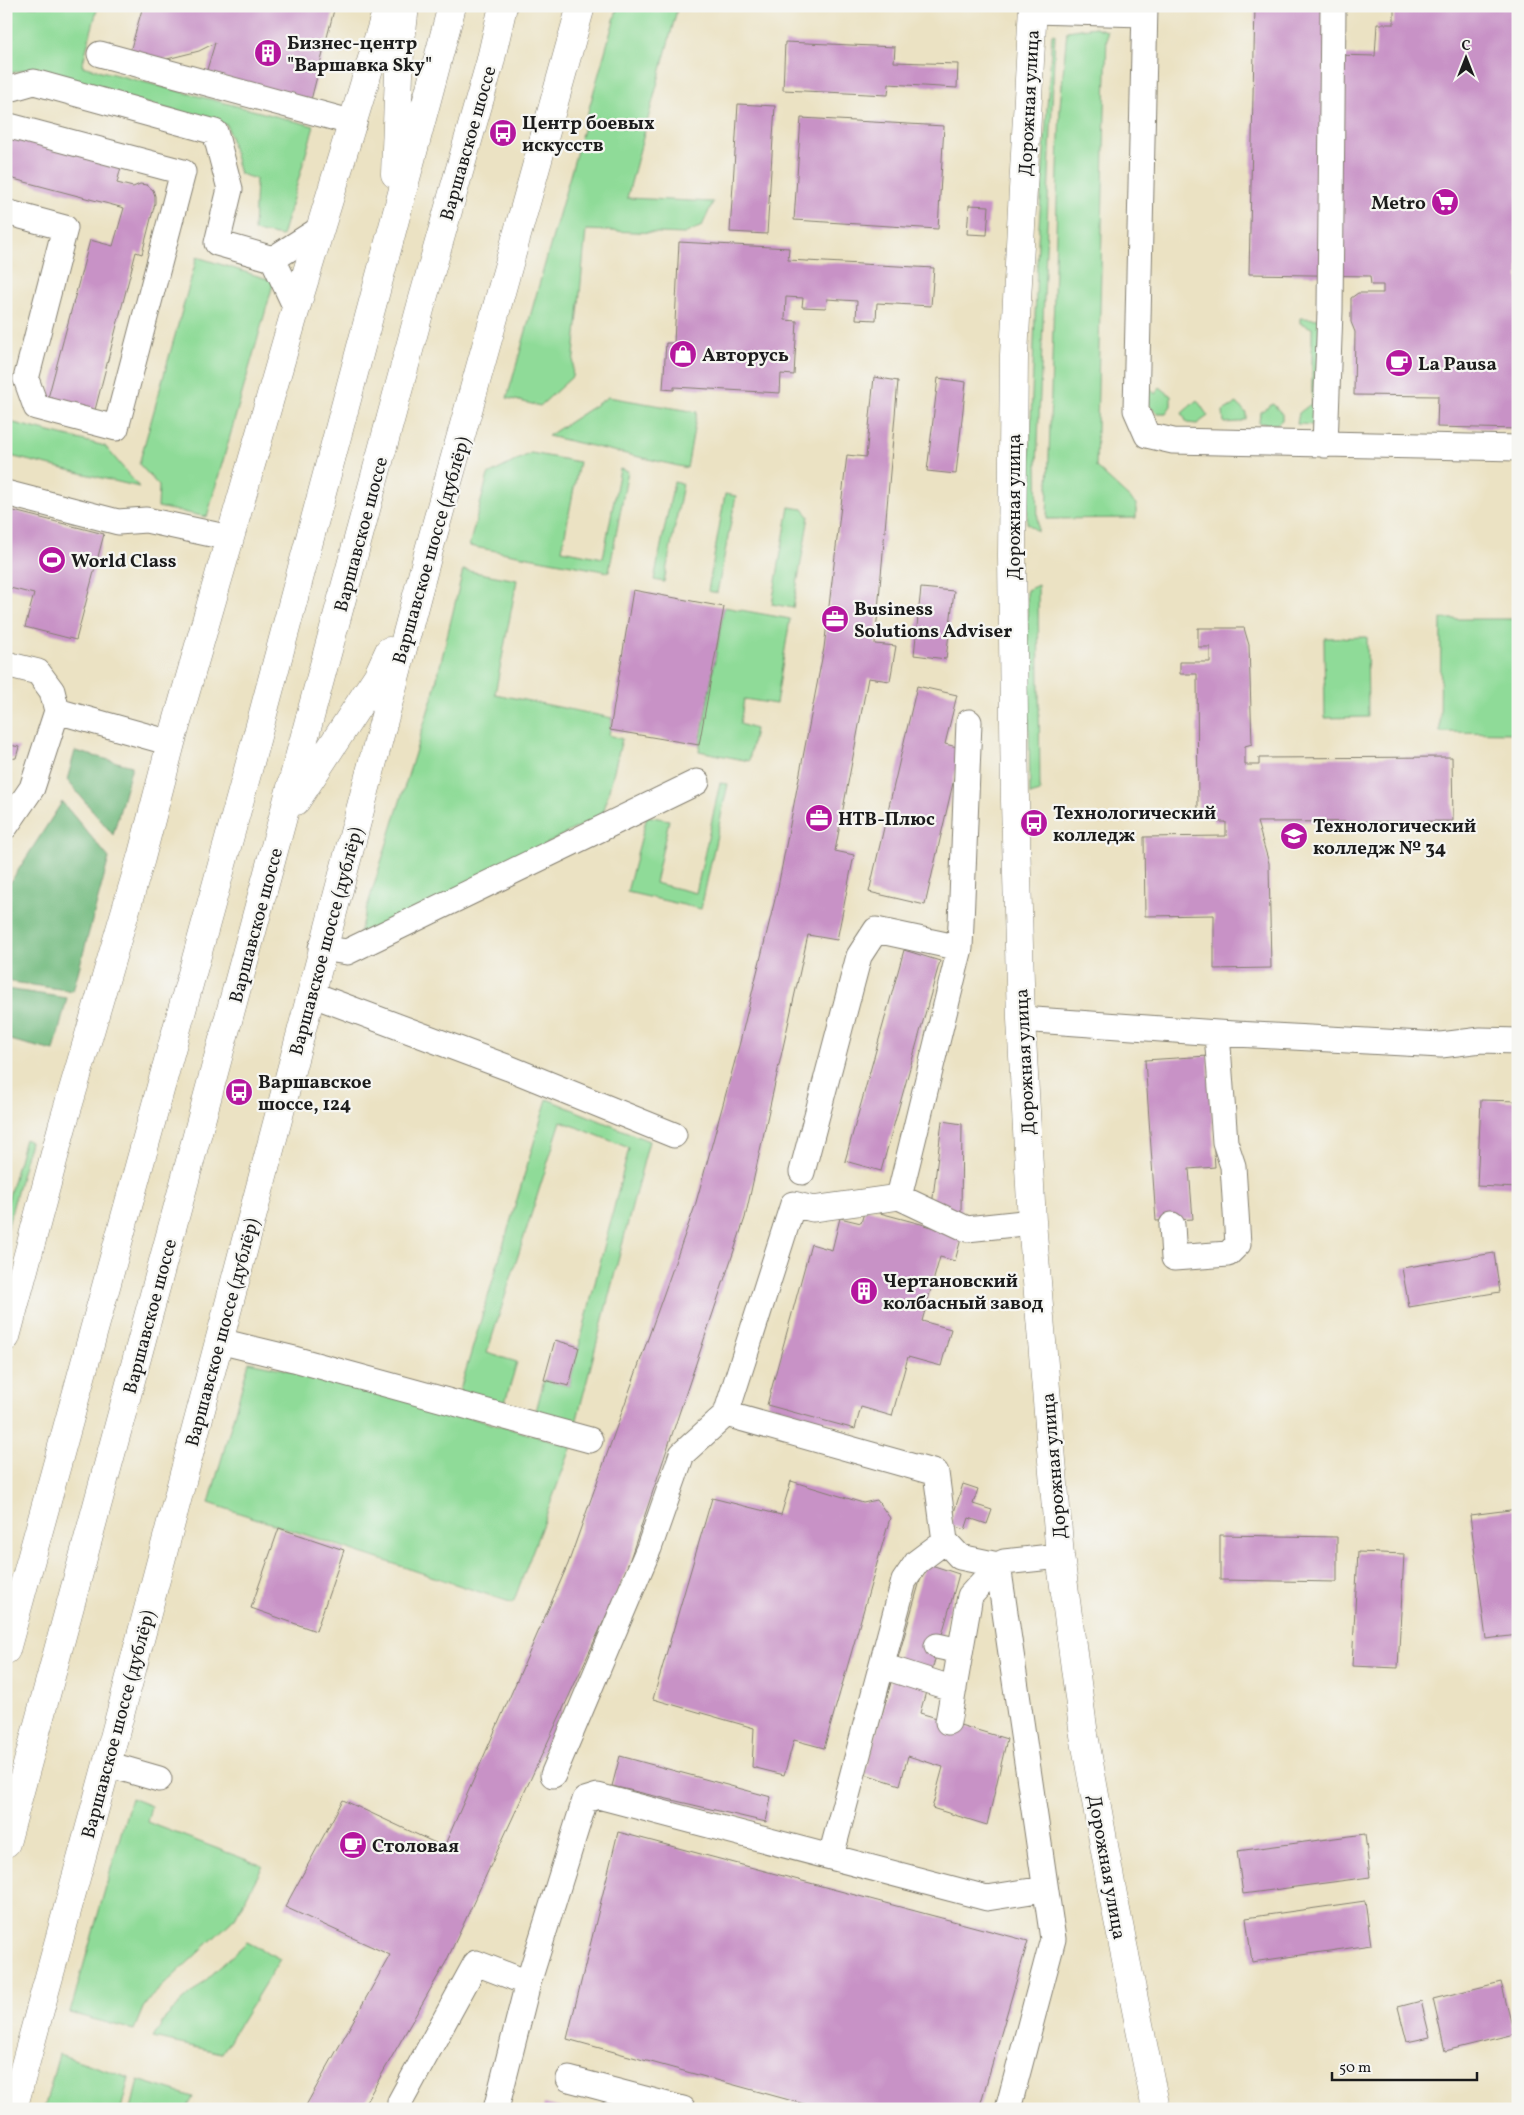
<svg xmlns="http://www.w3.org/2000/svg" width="1524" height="2115" viewBox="0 0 1524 2115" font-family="Vollkorn,serif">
  <rect width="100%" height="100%" fill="#f6f6f2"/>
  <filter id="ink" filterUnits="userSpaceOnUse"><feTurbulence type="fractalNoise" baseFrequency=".02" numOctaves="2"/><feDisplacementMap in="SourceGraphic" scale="10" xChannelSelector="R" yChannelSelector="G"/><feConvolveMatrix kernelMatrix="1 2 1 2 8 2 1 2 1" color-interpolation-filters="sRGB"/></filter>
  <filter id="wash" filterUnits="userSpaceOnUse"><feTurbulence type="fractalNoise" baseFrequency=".0096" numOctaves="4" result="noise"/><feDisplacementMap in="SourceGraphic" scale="20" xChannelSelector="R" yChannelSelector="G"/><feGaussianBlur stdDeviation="1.12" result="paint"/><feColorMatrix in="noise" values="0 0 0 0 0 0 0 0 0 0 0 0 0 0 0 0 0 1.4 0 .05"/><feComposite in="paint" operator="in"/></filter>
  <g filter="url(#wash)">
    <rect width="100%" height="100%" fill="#ebe2c3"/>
    <!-- green -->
    <path fill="#8fdb98" stroke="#567c5a" d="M6,6H98L82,66L314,126L282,236L254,231L256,179L240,174L227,125L24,70L6,74Z
      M618,6H678L627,198L713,202L702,226L684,234L586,230L572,377L540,406L507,398Z
      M1095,27L1107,31L1096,467L1136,504V518L1047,519L1060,106L1067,31Z
      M1055,33L1037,465L1038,532L1027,523L1038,241L1052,34Z
      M197,257L274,281L207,517L158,507L159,486L139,464Z
      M1300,318L1322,319L1319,420L1313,425L1297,424L1299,413L1312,403V328L1300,323Z
      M1144,382L1155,394L1160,387L1171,396V406L1166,413H1157L1148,405Z
      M608,397L697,412L687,468L548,436Z
      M1197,400L1208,416L1197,424L1187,423L1182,413Z
      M1237,403L1246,413V419L1239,422L1224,423L1223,411Z
      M1273,404L1282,414V420L1277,424L1259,423L1260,412Z
      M6,421L105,446L139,487L6,455Z
      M531,453L579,462L562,550L603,558L620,469L628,471L609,572L469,546L488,475Z
      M674,482L683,484L664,582L654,580Z
      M725,494L736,496L717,593L708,591Z
      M789,507L803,509L809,516L793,608L772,604Z
      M463,570L517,580L495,694L612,718L609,735L622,739L603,814L356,943L433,695Z
      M1038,585L1040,792L1030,795L1027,590Z
      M724,607L790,619L776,704L744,699L740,724L755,729L749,761L699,751Z
      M1441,619H1518V733L1440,732Z
      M1367,637L1368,717L1325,718L1324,638Z
      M720,783L728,784L701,909L627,892L647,816L669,820L655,883L696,893Z
      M547,1099L649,1141L575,1427L535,1415L544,1380L569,1386L629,1148L561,1121L487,1353L517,1362L504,1406L459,1393Z
      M25,1139L30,1142L6,1233V1207Z
      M249,1362L331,1379L572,1446L513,1603L209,1503Z
      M131,1798L151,1806L147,1822L263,1866L235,1918L150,1998L143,2008L134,2030L70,2013Z
      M247,1942L280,1959L222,2053L153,2038L166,2017Z
      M59,2054L129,2078L121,2109H44Z
      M138,2080L193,2097L187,2109H131Z"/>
    <!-- forest -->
    <path fill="#73bb80" stroke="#486c4e" d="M75,751L132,766L113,835L67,780Z
      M62,802L109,858L73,991L6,981V882L10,883Z
      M6,989L67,998L54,1051L6,1039Z"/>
    <g id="blocks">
      <!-- building -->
      <path fill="#c892c6" d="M143,6H335L311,100L206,73L215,43L199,51L163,60L129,55Z
        M1255,6H1338L1337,55L1375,56L1377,24H1394V6H1518V429L1437,427L1438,396L1354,395L1355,332L1351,322V298L1358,293H1383V285H1371L1370,276L1249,274Z
        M785,42L895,47L894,62L958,64L957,88L889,84L888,95L783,90Z
        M738,104L775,106L767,234L730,232Z
        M801,118L944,126L938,229L794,220Z
        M6,132L122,163L117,183L133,187L140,184L147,185L153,190L155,196V203L142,254L136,252L95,410L48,398L90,240L113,246L124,208L6,177Z
        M969,205L989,206L987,235L967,234Z
        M679,242L789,248L788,260L934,268L931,306L877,303L876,320L856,319L857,301L827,299L826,308L802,307L803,298L786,297L785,320L797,321L794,375L781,374L780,393L674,387V390L663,389L666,343H674Z
        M874,377L898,381L875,644L896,646L890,681L868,678L835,851L854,855L837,940L808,935L745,1218L624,1577L446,1962L362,2109H304L390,1955L285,1907L343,1800L444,1847L568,1564L695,1206L739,1046L778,887L824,648L847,455L866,457Z
        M938,378L966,382L956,474L927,471Z
        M6,509L104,534L76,640L25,627L34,594L6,587Z
        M921,588L954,591L946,659L914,655Z
        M633,590L724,607L699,745L610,730Z
        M1198,628H1244L1249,645L1252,744L1245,746V765H1259V758L1452,757L1453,821L1257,822L1269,863L1271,968L1214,969V915L1145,916L1144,837L1226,836V822H1213V813H1198L1197,674H1180V662H1210V647H1198Z
        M917,686L957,695L945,744L961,748L925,905L869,892Z
        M6,744L19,747L16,758L9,759L7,766Z
        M904,950L940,961L881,1171L845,1161Z
        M1208,1056L1215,1167L1189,1169L1193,1219L1156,1221L1145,1060Z
        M1481,1100L1518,1101V1188L1477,1186Z
        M942,1121L962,1124L961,1213L932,1206Z
        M865,1209L962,1235L955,1261L940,1257L922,1321L951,1329L941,1366L908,1357L892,1416L861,1407L855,1429L767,1405L811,1244L832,1250L840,1218L861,1223Z
        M1494,1253L1500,1292L1409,1307L1402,1268Z
        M555,1340L579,1347L569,1386L544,1380Z
        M791,1481L863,1503L877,1500L890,1518L824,1748L794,1740L784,1775L752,1767L754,1728L653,1699L712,1498L781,1515Z
        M963,1484L978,1489L973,1504L992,1510L987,1524L969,1518L965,1530L950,1525Z
        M1518,1509V1635L1486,1639L1470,1515Z
        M279,1528L344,1550L316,1631L251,1608Z
        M1220,1535L1337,1537V1582L1220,1580Z
        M1358,1552L1404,1554L1398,1668L1352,1666Z
        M925,1563L959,1574L920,1713L1007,1739L987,1825L932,1808L943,1767L908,1756L900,1785L865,1774Z
        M620,1756L771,1797L766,1822L612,1786Z
        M618,1832L1028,1941L979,2109H822L567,2039Z
        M1365,1834L1370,1877L1243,1894L1237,1851Z
        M1365,1901L1371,1945L1252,1962L1246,1918Z
        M1501,1982L1514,2034L1445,2051L1433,1999Z
        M1421,2001L1430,2037L1407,2042L1398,2007Z
        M544,2104L561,2108V2109H543Z"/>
    </g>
  </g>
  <g filter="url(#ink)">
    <use href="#blocks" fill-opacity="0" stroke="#847f70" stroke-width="1"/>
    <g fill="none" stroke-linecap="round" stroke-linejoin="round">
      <!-- minor casing -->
      <g stroke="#847f70" stroke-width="27">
        <path id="minor" d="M1145,6L1136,410L1147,435L1173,441L1518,448
          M1033,11L1144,14
          M100,54L354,123
          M6,90L34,82L215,132L230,189L217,243L273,259L320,229
          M6,125L183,172L116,428L36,407L26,379L65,228L6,212
          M273,259L296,308
          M1325,445L1330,311L1333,6
          M6,493L118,522L146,520L230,538
          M6,664L38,672L52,691L57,711L171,743
          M6,826L32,788L57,711
          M321,948L347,952L697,782
          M311,994L509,1068L674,1135
          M1021,1019L1217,1033L1441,1045L1481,1040L1518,1041
          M802,1172L859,956L876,930L960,948
          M899,1197L960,948L969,722
          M1172,1225L1174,1258L1228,1254L1238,1244L1233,1166L1225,1142L1217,1033
          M219,1341L294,1359L590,1440
          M726,1414L936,1473L945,1541L960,1557L998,1565
          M937,1646L960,1651
          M882,1666L954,1689
          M948,1722L970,1596L998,1565
          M107,1764L159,1779
          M553,1775L649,1548L682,1454L726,1414L793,1204L813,1209L899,1197L967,1229L1032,1222
          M831,1856L904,1581L917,1562L945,1541
          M569,2079L683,2109
          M400,2102L476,1963L528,1983
          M496,2109L528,1983L585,1800L598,1796L987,1898L1044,1889
          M1008,2109L1053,1939L998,1565L1004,1562L1060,1556"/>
      </g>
      <!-- major casing -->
      <g stroke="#847f70" stroke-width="29">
        <path id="major" d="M1033,6L1014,355L1012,556L1015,801L1021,1019L1032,1222L1060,1556L1084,1735L1113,1895L1156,2109
          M395,174L400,49L405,6
          M296,801L377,677L389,651
          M6,1337L62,1127L141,858L171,743L296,308L388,6
          M6,1650L248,770L452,6
          M6,1843L422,302L490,63L503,6
          M13,2109L107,1764L429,550L581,6"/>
      </g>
      <!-- minor -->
      <use href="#minor" stroke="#fff" stroke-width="25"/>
      <!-- major -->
      <use href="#major" stroke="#fff" stroke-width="28"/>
    </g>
  </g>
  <!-- icons -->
  <defs>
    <g id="building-disc" transform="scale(1.4375)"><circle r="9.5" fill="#b5179e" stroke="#f6f6f2"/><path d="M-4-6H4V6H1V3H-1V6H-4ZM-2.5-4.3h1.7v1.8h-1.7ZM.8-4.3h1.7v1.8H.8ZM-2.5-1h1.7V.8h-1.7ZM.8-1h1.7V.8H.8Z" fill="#fff"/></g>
    <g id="bus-disc" transform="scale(1.4375)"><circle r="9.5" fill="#b5179e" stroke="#f6f6f2"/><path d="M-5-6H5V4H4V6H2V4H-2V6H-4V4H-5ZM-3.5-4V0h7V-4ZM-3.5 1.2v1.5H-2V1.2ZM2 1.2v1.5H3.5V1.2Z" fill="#fff"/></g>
    <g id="supermarket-disc" transform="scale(1.4375)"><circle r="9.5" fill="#b5179e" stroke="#f6f6f2"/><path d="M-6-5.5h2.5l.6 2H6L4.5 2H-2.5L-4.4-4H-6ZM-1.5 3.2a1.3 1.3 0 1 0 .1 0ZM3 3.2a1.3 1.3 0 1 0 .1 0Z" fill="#fff"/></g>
    <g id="shop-disc" transform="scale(1.4375)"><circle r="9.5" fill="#b5179e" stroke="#f6f6f2"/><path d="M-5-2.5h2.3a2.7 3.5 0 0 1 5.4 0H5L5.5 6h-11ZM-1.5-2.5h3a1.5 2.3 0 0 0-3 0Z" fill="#fff"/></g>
    <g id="cafe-disc" transform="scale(1.4375)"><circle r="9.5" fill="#b5179e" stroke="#f6f6f2"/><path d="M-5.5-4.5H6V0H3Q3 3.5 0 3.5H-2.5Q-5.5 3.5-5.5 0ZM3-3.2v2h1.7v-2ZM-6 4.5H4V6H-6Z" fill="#fff"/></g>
    <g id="stadium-disc" transform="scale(1.4375)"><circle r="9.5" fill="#b5179e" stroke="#f6f6f2"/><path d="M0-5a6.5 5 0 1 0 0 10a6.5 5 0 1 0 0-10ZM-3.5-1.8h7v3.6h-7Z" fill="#fff"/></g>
    <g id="office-disc" transform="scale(1.4375)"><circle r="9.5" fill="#b5179e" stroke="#f6f6f2"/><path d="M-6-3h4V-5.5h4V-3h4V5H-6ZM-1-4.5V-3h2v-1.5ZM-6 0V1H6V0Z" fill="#fff"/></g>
    <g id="university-disc" transform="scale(1.4375)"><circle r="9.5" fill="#b5179e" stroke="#f6f6f2"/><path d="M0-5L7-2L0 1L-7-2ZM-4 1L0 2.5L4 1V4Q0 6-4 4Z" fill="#fff"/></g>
  </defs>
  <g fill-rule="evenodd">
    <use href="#building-disc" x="268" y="53"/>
    <use href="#bus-disc" x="503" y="133"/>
    <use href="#supermarket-disc" x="1445" y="202"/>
    <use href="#shop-disc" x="683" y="354"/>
    <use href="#cafe-disc" x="1399" y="363"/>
    <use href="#stadium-disc" x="52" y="560"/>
    <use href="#office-disc" x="835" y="619"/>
    <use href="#office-disc" x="819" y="818"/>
    <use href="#bus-disc" x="1034" y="823"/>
    <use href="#university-disc" x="1294" y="836"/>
    <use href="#bus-disc" x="239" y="1092"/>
    <use href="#building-disc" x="864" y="1291"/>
    <use href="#cafe-disc" x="353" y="1845"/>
  </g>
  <g text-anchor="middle" stroke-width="4.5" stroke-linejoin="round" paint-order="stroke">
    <!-- poi labels -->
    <g font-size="19" font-weight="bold" fill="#1c1c1c" stroke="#f6f6f2" text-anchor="start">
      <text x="287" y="49">Бизнес-центр<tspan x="287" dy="22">"Варшавка Sky"</tspan></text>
      <text x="522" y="129">Центр боевых<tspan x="522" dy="22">искусств</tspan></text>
      <text x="1426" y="209" text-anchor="end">Metro</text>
      <text x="702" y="361">Авторусь</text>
      <text x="1418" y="370">La Pausa</text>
      <text x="71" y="567">World Class</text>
      <text x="854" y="615">Business<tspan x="854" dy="22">Solutions Adviser</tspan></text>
      <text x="1053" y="819">Технологический<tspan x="1053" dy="22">колледж</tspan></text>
      <text x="838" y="825">НТВ-Плюс</text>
      <text x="1313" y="832">Технологический<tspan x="1313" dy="22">колледж № 34</tspan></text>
      <text x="258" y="1088">Варшавское<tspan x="258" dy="22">шоссе, 124</tspan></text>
      <text x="883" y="1287">Чертановский<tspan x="883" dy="22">колбасный завод</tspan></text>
      <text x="372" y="1852">Столовая</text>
    </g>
    <!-- street labels -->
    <g font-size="19" fill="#1c1c1c" stroke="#f6f6f2">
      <text transform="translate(1028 103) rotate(-87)" y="7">Дорожная улица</text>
      <text transform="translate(467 143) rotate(-74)" y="7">Варшавское шоссе</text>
      <text transform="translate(1013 507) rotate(-90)" y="7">Дорожная улица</text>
      <text transform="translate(360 534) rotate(-75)" y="7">Варшавское шоссе</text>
      <text transform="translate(430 550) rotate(-74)" y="7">Варшавское шоссе (дублёр)</text>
      <text transform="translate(255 925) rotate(-75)" y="7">Варшавское шоссе</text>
      <text transform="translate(325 941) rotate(-75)" y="7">Варшавское шоссе (дублёр)</text>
      <text transform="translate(1024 1062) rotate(-93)" y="7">Дорожная улица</text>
      <text transform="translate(149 1316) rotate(-75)" y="7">Варшавское шоссе</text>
      <text transform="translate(221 1332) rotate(-75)" y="7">Варшавское шоссе (дублёр)</text>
      <text transform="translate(1053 1466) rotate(-95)" y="7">Дорожная улица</text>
      <text transform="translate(117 1724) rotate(-75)" y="7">Варшавское шоссе (дублёр)</text>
      <text transform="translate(1108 1867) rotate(80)" y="7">Дорожная улица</text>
    </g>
  </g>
  <!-- margin -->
  <rect width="1524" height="2115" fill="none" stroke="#f6f6f2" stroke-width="25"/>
  <!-- north arrow -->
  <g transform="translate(1466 58)" stroke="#f6f6f2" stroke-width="4" paint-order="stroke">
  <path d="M0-4L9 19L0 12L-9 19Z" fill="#1c1c1c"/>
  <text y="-8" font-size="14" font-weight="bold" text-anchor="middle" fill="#1c1c1c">С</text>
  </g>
  <!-- scale -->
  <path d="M1332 2072v8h145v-8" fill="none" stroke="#1c1c1c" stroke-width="2.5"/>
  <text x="1339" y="2072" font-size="15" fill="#1c1c1c" stroke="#f6f6f2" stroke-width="4" paint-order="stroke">50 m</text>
</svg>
